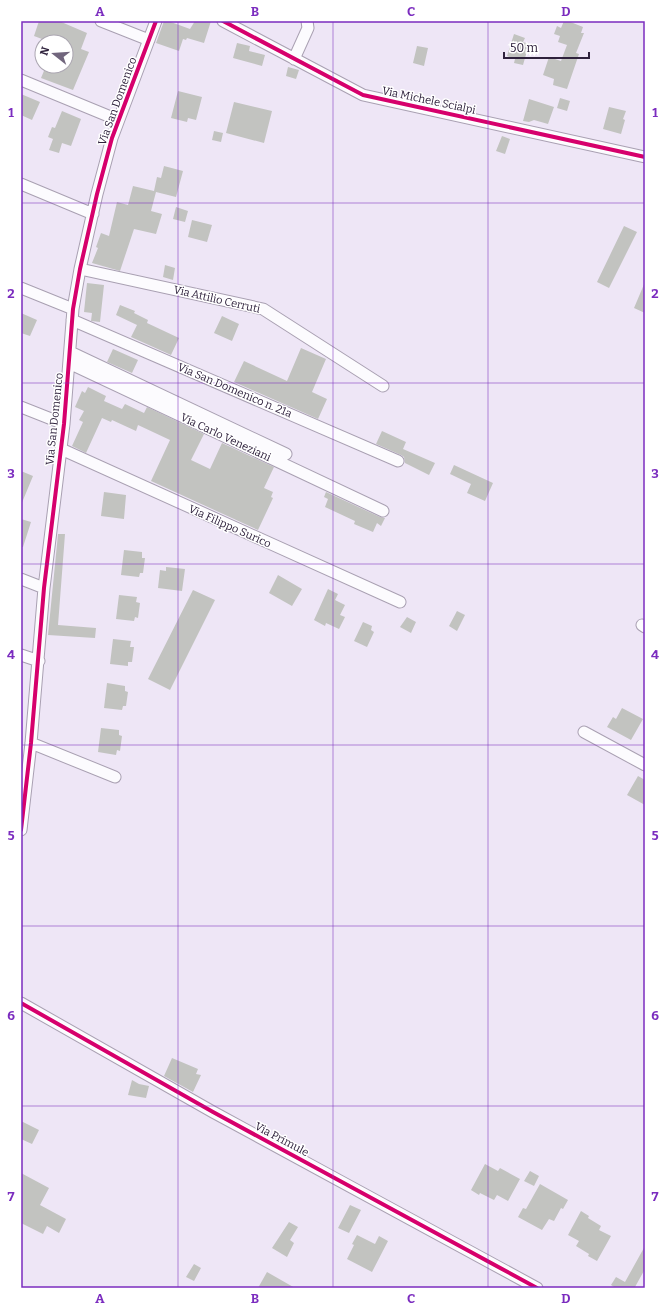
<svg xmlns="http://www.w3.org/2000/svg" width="666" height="1309" viewBox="0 0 666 1309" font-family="Bitter,serif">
  <rect width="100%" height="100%" fill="#eee6f6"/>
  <!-- building -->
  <path fill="#c2c3c0" d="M39,21H59L87,33L81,49L89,52L73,90L41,78L46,66H66V55L71,45L52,37L50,42H41L42,39L34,36Z
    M164,21H168L190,29L195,21H211L204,43L187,38L186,40L183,39L179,51L156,43Z
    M564,21H568L583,27L581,33H584L576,53L579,54L567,89L553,85L554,79L543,75L549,57L561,61L567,45L558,42L560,36L554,34L557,26L561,28Z
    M514,34L525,38L523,42L529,44L523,65L514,63L515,59L507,56Z
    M237,43L250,46L249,51L265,55L262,66L233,58Z
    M417,46L428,48L424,66L413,63Z
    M288,67L299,70L296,79L286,76Z
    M178,91L202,97L196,120L188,118L187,122L171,118Z
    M21,94L40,102L32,120L21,115Z
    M560,98L570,101L567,111L557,108Z
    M529,99L554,107L548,124L534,120L529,122L523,121Z
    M234,102L272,111L264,143L226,133Z
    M609,107L626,111L623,119L625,120L621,134L603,129Z
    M62,111L81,119L71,146L62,143L59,153L49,150L53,139L48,137L52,127L55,128Z
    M214,131L223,133L221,142L212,140Z
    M502,136L510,139L505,154L496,151Z
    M164,166L183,171L176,197L156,192L151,211L162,214L156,234L134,229L120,271L92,263L98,248L96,247L101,233L109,236L117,202L128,205L133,186L154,191L157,177L161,178Z
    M176,207L188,211L185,222L173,219Z
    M192,220L212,225L207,242L188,237Z
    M624,226L637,232L609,288L597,282Z
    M165,265L175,268L173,280L163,277Z
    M645,282V313L634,308Z
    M87,283L104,285L100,322L91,321L92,313L84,312Z
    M120,305L135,311L134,313L148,320L147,323L179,338L171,355L131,337L137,325L116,315Z
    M21,313L37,320L30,336L21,333Z
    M222,316L239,324L232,341L214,333Z
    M301,348L326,359L312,392L327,399L318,419L234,382L244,361L287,381Z
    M113,349L138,360L132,373L107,362Z
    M88,387L106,396L104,401L122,409L125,404L144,413L147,407L204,434L191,460L210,469L222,443L274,467L264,488L273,492L271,497L273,498L258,530L151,481L170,440L138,425L136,431L112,420L111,422L102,418L86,453L72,446L83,422L79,420L84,411L75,407L82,391L85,393Z
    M382,431L406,442L403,449L435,463L429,475L405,463L404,457L401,455L376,444Z
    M454,465L493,483L485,501L467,493L471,484L450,474Z
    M21,471L33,476L21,505Z
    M104,492L126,495L124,519L101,516Z
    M326,492L380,517L385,518L381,526L377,523L373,532L354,524L355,521L325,507L328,499L324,497Z
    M21,519L31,522L23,547H21Z
    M58,534H65L58,625L96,628L95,638L48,635Z
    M124,550L142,552V558H145L143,573H140L139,577L121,575Z
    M166,567L185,569L182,591L158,588L160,570L166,571Z
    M278,575L302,589L292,606L269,593Z
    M328,589L338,594L335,600L345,605L340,615L345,617L339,629L326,623L325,626L314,620Z
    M193,590L215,600L170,690L148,679Z
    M119,595L137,597L136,602L140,603L138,618L135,617L134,621L116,619Z
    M457,611L465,615L457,631L449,626Z
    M407,617L416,622L411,633L400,627Z
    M363,622L372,626L371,630L374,632L367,647L354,641Z
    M113,639L131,641L130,647H134L132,662H128V666L110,664Z
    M107,683L125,686V691L128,692L126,706H123L122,710L104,708Z
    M622,708L643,719L631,740L607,727L613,717L616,719Z
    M101,728L119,730V735L122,736L120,751L117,750L116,755L98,752Z
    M638,776L645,780V805L627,795Z
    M172,1058L198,1069L196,1074L201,1075L193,1092L164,1076Z
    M132,1080L139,1084L149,1086L146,1098L128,1095Z
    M21,1121L39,1130L32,1144L21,1139Z
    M485,1164L498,1171L500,1168L520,1179L508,1201L497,1195L494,1200L480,1193L479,1195L471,1190Z
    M530,1171L539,1176L534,1186L524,1181Z
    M21,1173L49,1188L40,1205L66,1219L59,1233L47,1226L43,1234L21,1223Z
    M540,1184L568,1200L563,1209L561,1208L554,1221L549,1219L542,1230L518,1217L523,1208L526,1209Z
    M350,1205L361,1210L349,1233L338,1228Z
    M581,1211L589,1216L588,1218L601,1226L599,1230L611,1236L597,1261L588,1256L589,1254L576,1246L579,1241L568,1235Z
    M289,1222L298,1227L290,1240L294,1243L287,1257L272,1248Z
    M357,1235L375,1244L379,1236L388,1241L372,1272L347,1259L354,1245L352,1244Z
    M645,1246V1269L635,1287L637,1288H616L611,1285L616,1277L625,1282Z
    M194,1264L201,1268L194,1281L186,1277Z
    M267,1272L295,1288H258Z"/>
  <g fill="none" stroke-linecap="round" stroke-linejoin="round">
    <!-- minor casing -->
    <g stroke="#a9a0b2" stroke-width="13">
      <path id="minor" d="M101,21L149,40
        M223,21L363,95L645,157
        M294,59L308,28L307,21
        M21,80L118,120
        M21,184L93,214
        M80,269L263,309L383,386
        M21,288L73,309
        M72,320L398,461
        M70,352L286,454
        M69,363L383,511
        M21,407L64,424
        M61,449L400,602
        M21,579L44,588
        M642,625L645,627
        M21,655L39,661
        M584,732L645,765
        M31,743L115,777
        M21,830L31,743L44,588L64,424L73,309L80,269L97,194L112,138L156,21
        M21,1003L213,1112L537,1288"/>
    </g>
    <!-- minor -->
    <use href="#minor" stroke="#fcfbfe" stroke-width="11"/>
    <!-- cycleway casing -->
    <g stroke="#fff" stroke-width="6">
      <path id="cycleway" d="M223,21L363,95L645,157
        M21,830L31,743L44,588L64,424L73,309L80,269L97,194L112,138L156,21
        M21,1003L213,1112L537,1288"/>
    </g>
    <!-- cycleway -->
    <use href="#cycleway" stroke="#d6006c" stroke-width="4"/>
  </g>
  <!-- grid -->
  <path fill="none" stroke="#7b2cbf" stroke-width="1" stroke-opacity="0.55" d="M178,21V1288M333,21V1288M488,21V1288M21,203H645M21,383H645M21,564H645M21,745H645M21,926H645M21,1106H645"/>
  <g text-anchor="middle" stroke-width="3" stroke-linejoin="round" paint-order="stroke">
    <!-- street labels -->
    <g font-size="11" fill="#2e213c" stroke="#fff">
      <text transform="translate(429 100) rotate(12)" y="4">Via Michele Scialpi</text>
      <text transform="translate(117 101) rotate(-70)" y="4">Via San Domenico</text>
      <text transform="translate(217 299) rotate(13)" y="4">Via Attilio Cerruti</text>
      <text transform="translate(235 390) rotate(23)" y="4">Via San Domenico n. 21a</text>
      <text transform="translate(54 419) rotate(-84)" y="4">Via San Domenico</text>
      <text transform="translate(226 437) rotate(25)" y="4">Via Carlo Veneziani</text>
      <text transform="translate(230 526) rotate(24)" y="4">Via Filippo Surico</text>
      <text transform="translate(282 1139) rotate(28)" y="4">Via Primule</text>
    </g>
  </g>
  <!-- border -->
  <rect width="666" height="1309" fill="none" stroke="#ffffff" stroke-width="44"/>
  <!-- north arrow -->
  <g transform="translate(54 54) rotate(287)"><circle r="19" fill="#ffffff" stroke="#aba6b1"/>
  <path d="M0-3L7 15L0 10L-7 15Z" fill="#71667d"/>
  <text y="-6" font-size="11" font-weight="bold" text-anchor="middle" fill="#2e213c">N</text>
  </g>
  <!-- scale -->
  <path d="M504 52v6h85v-6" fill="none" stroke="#2e213c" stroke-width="2"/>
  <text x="510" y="52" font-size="12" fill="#2e213c" stroke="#ffffff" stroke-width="3" paint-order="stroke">50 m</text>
  <rect x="22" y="22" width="622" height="1265" fill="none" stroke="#7b2cbf" stroke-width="1.5"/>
  <g font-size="13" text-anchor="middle" font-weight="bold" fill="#7b2cbf">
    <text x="100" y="16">A</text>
    <text x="255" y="16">B</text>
    <text x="411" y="16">C</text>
    <text x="566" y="16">D</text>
    <text x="11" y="117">1</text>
    <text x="655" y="117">1</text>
    <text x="11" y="298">2</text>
    <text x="655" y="298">2</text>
    <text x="11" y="478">3</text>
    <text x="655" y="478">3</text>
    <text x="11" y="659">4</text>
    <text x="655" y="659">4</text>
    <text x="11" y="840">5</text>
    <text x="655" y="840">5</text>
    <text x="11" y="1020">6</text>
    <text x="655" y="1020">6</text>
    <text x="11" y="1201">7</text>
    <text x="655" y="1201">7</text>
    <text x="100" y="1303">A</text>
    <text x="255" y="1303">B</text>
    <text x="411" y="1303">C</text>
    <text x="566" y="1303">D</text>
  </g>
</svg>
